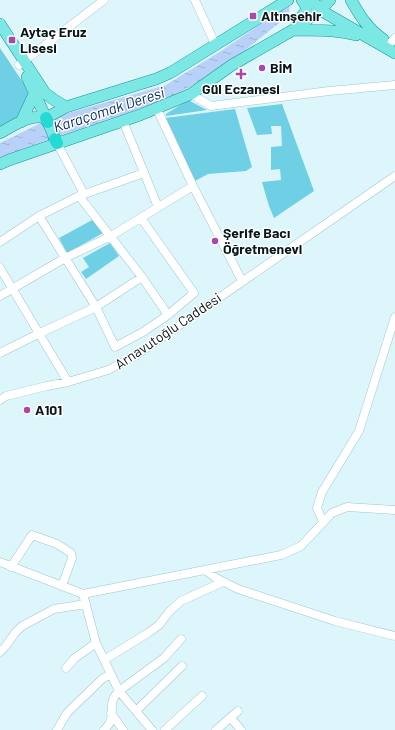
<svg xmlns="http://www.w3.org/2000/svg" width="395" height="730" viewBox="0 0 395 730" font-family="Barlow,sans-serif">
  <defs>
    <pattern id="water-ripples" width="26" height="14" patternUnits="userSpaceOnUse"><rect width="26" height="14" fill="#b7d1f9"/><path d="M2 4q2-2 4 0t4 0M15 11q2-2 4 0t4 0" fill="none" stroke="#9cb3d5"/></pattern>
  </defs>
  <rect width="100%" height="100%" fill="#ddf6fc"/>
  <!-- green -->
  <path fill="#6fcfe5" d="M0,48L24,84L29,96L20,118L0,128Z
    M188,100L207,110L166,116V114Z
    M282,104L314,191L274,218L269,206L262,182L281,180L280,169L271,170V147L282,146L281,126H271L272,134L257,135L247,108Z
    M235,109L252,167L246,171L208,174L195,181L165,118Z
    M94,219L103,233L67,253L59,238Z
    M110,243L119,256L86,279L81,272L89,267L83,258Z"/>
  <!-- water -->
  <path fill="url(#water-ripples)" d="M290,4L289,12L284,19L229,63L171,98L27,147L0,158V143L43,122L65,114L166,85L221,51Z"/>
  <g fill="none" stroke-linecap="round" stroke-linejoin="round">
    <!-- minor casing -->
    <g stroke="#9dc6d0" stroke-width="9">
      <path id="minor" d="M195,0L216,46
        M389,44L395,38
        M19,65L104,0
        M191,94L211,106L329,91L395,85
        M157,109L193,186L242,281
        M123,121L158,207
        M57,143L84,194
        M79,196L142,277L168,315
        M39,216L96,307L115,347L143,332L168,315L194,293L141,218
        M0,242L39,216L79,196L144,173
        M0,268L68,382
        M0,296L65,258L111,236L193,186
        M0,353L40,333L96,307L142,277
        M0,400L6,396L47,386L68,382L108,370L135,356L395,176
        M323,522L317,508L322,492L359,431L395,317
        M0,562L83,594L281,555L301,546L332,513L347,507L395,510
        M11,567L32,535L57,544L71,553L72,558L62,586
        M205,570L216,578L238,589L335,621L395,636
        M83,594L96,643L119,691L152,730
        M0,652L5,647L15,633L22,626L54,609L86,604
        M104,660L148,633L159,625L169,612L181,601L223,582
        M66,668L75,658L96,643
        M136,711L182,666
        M111,713L123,730
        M231,718L241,730
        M57,730L67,713L102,679L111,674
        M104,730C106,728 109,725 110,722C115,710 107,703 119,691L164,658L181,639
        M165,730L202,696
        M216,730L238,711"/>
    </g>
    <!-- major casing -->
    <g stroke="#1a9593" stroke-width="12">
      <path id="major" d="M312,0L320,10L395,53
        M351,0C360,16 368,29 383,39
        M297,22L306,11V6L302,0
        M0,24L45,93L53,99L66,107
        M293,30C316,31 333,29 356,35
        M27,77L46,118
        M46,118L66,107L156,79L170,73L288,0
        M21,122L35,92
        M48,122L55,139
        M0,133C13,126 31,113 46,118
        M0,164L9,160L140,115L191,94L232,65L293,30L319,11L330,0"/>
    </g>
    <!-- highway casing -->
    <g stroke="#1a9593" stroke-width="13">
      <path id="highway" d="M46,118L48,122
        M55,139L57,143"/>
    </g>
    <!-- minor -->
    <use href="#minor" stroke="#fff" stroke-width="8"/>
    <!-- major -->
    <use href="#major" stroke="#7ce8e6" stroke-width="11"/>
    <!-- highway -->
    <use href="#highway" stroke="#25d9d5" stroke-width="12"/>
  </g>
  <!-- markers -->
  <g fill="#a847ae" stroke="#fff" stroke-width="1.5">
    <rect x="249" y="12" width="8" height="8" rx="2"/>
    <rect x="8" y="36" width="8" height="8" rx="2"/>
    <circle cx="262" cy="68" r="4"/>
    <path d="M239 68h4v4h4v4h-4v4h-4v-4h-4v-4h4z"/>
    <circle cx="215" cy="241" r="4"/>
    <circle cx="27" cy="410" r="4"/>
  </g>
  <g text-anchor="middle" stroke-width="3" stroke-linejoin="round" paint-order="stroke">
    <!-- poi labels -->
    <g font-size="14" font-weight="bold" fill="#061619" stroke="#fff" text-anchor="start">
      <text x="261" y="21">Altınşehir</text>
      <text x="20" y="37">Aytaç Eruz<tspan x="20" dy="16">Lisesi</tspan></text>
      <text x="270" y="73">BİM</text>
      <text x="241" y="94" text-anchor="middle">Gül Eczanesi</text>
      <text x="223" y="238">Şerife Bacı<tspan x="223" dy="16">Öğretmenevi</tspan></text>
      <text x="35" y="415">A101</text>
    </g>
    <!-- street labels -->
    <g font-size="14" fill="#061619" stroke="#fff">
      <text transform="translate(168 331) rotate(-34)" y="5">Arnavutoğlu Caddesi</text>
    </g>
    <!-- water labels -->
    <g font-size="15" font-style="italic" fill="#02275f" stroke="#fff">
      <text transform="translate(109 110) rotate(-18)" y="5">Karaçomak Deresi</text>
    </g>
  </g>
</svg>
